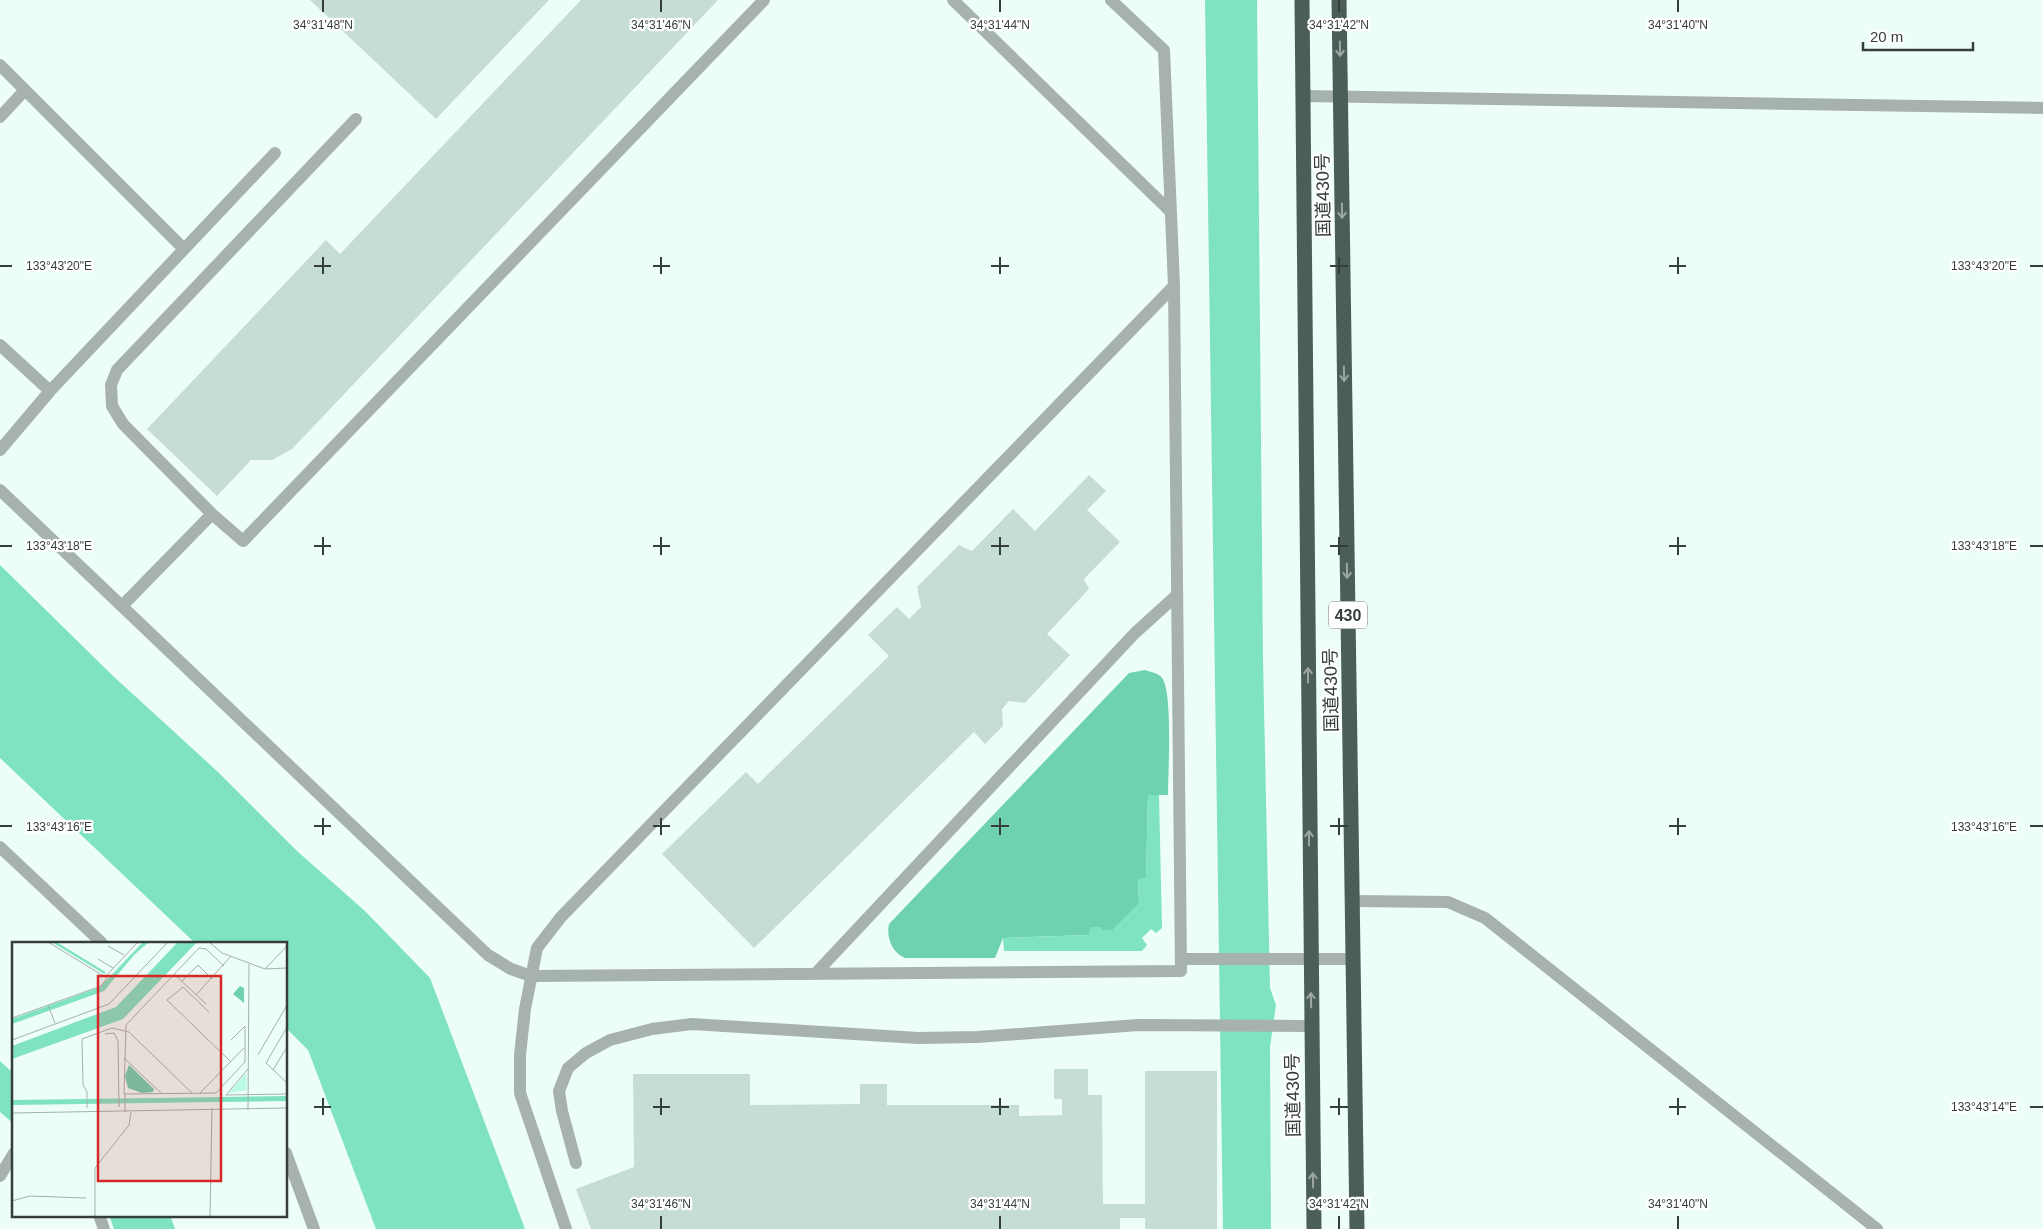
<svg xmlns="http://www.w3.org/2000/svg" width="2043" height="1229" viewBox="0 0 2043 1229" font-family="Arial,'Noto Sans JP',sans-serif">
  <rect width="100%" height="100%" fill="#ecfef7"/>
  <!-- forest -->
  <path fill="#6ed2b0" d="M1145,670C1150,672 1159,673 1162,678C1173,691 1168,774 1168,795H1148L1146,878L1138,880L1139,904L1113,930H1101L1090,927V935L1003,938L995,958H905C892,953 886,937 889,924L1129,673Z"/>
  <!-- water -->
  <path fill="#7fe3c1" d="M1205,0H1257L1263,659L1270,988L1276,1005L1270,1047L1271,1229H1223Z
    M0,565L112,675L218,772L297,851L365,911L430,978L525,1229H376L308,1050L286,1028V943H195L0,758Z
    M1148,795H1159L1162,928L1156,933L1151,929L1142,938L1147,945L1142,951H1004L1003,938L1089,935L1090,927H1101L1102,930H1113L1139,904L1138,879L1146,878Z
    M0,1061L14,1074V1124L0,1112Z
    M109,1215H170L175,1229H114Z"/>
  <!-- building -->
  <path fill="#c6ddd4" d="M310,0H549L436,119Z
    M581,0H718L292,449L272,460H251L217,496L147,429L326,240L340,254Z
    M1089,475L1106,491L1087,510L1120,542L1084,579L1089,589L1047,634L1070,655L1025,703L1009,701L1002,709L1003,726L985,744L974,732L754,948L662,854L746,772L758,784L889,656L868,635L897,607L909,619L921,607L917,587L959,545L972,551L1013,509L1035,531Z
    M1054,1069H1088V1095H1102L1103,1204H1145V1071H1217V1229H1145V1218H1120V1229H591L576,1189L634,1167L633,1074H750V1105L860,1104V1084H887V1105H1019V1116L1062,1115V1099H1054Z"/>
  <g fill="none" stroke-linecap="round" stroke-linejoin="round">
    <!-- minor -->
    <path stroke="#a7b1ad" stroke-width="12" d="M953,0L1171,212
      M0,65L184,249
      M1303,96L2043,108
      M0,117L25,90
      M356,119L117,370L111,385L112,406L123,424L212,514L243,541L764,0
      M0,345L50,391
      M0,450L50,391L275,153
      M0,490L488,955L511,969L531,976L1181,971L1174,286L1164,50L1111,0
      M122,606L212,514
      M0,847L102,943
      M1352,901L1448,902L1485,918L1877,1229
      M1181,959H1353
      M815,974L1135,633L1177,595
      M286,1153L314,1229
      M576,1163L562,1111L559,1091L568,1068L586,1053L610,1040L652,1029L692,1024L918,1038L978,1037L1138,1025L1311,1026
      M0,1176L14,1153
      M99,1215L104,1229
      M566,1229L520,1093V1055L525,1009L537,948L561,917L1174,286"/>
    <!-- highway -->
    <path stroke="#4b5f58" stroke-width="15" d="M1302,0L1314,1229
      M1339,0L1357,1229"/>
  </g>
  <!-- one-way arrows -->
  <defs><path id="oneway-shaft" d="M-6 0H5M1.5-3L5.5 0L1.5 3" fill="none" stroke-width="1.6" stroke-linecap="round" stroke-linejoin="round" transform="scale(1.25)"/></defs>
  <g stroke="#9ca7a3">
    <use href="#oneway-shaft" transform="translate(1340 49) rotate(89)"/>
    <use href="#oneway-shaft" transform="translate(1342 211) rotate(89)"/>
    <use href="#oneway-shaft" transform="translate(1344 374) rotate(89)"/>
    <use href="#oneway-shaft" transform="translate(1347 571) rotate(89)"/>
    <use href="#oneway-shaft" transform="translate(1308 675) rotate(-90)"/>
    <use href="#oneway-shaft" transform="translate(1309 838) rotate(-90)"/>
    <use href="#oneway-shaft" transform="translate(1311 1000) rotate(-91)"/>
    <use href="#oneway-shaft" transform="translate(1313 1180) rotate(-91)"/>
  </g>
  <!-- ticks -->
  <path fill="none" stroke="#353e3a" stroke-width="2" d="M323,0V12M661,0V12M1000,0V12M1339,0V12M1678,0V12M323,257V274M661,257V274M1000,257V274M1339,257V274M1678,257V274M0,266H12M314,266H331M653,266H670M991,266H1009M1330,266H1348M1669,266H1686M2030,266H2043M323,537V555M661,537V555M1000,537V555M1339,537V555M1678,537V555M0,546H12M314,546H331M653,546H670M991,546H1009M1330,546H1348M1669,546H1686M2030,546H2043M323,818V835M661,818V835M1000,818V835M1339,818V835M1678,818V835M0,826H12M314,826H331M653,826H670M991,826H1009M1330,826H1348M1669,826H1686M2030,826H2043M323,1098V1115M661,1098V1115M1000,1098V1115M1339,1098V1115M1678,1098V1115M314,1107H331M653,1107H670M991,1107H1009M1330,1107H1348M1669,1107H1686M2030,1107H2043M661,1216V1229M1000,1216V1229M1339,1216V1229M1678,1216V1229"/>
  <g text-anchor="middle" stroke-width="4.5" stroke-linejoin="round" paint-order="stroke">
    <!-- shield labels -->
    <rect fill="#fff" stroke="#727875" stroke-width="1" x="1329" y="601.5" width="38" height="27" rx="4"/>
    <g font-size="16" font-weight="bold" fill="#353e3a">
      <text x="1348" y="621">430</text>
    </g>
    <!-- street labels -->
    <g font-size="18" fill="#353e3a" stroke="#fff">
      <text transform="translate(1323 195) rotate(-91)" y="6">国道430号</text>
      <text transform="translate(1331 690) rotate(-91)" y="6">国道430号</text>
      <text transform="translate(1293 1095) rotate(-91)" y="6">国道430号</text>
    </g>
  </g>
  <!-- overview -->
  <g transform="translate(12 942)">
    <rect width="275" height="275" fill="#ecfef7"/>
    <path d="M234,131L235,148L217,151Z" fill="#bcfbe3"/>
    <path d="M228,44L232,46V61L221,52ZM117,123L142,147L141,150L130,151L116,146L113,134Z" fill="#6ed2b0"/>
    <path d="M131,0H137L122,13L92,49L0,82V77L88,45ZM166,0H185L111,77L0,117V104L104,65ZM275,154V159L0,163V158Z" fill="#7fe3c1"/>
    <path fill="none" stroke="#7fe3c1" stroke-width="2.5" d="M42,0L93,31"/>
    <path fill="none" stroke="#a3b1ab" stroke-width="1" d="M197,0L210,11L253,27L275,26M96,4L112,13M86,17L101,26M212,24L194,7L187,6L114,83L112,152L204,151L233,120V84L219,98M253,27L275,4M162,32L194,62M93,35L126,0M170,39L186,23L200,37M184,53L219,14M36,63L43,81M197,70L171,45L155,58L219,120M0,76L89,44L95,36L36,0M275,85L254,121L275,141M93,92L102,91L106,99L107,165M0,98L97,62L156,0M246,113L275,63M112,116L150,152M236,127L214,153L275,152M261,128L275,105M188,151L232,106M75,166V150L71,143L70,97L100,86L117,90L181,152M236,168L237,22M113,170V152M0,171L275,166M0,259L18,254L74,256M83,275V226L117,183L119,170M198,275L200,166"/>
    <path fill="#d62828" fill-opacity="0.15" stroke="#d62828" stroke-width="2.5" d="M86,34H209V239H86Z"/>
    <rect width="275" height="275" fill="none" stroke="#353e3a" stroke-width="2.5"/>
  </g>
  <g font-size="12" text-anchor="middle" fill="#353e3a" stroke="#fff" stroke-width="4.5" stroke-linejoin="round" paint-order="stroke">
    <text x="323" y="29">34°31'48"N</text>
    <text x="661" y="29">34°31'46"N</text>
    <text x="1000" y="29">34°31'44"N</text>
    <text x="1339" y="29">34°31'42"N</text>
    <text x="1678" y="29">34°31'40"N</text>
    <text x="1984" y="270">133°43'20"E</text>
    <text x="59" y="270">133°43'20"E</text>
    <text x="1984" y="550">133°43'18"E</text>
    <text x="59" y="550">133°43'18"E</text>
    <text x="1984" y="831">133°43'16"E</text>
    <text x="59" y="831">133°43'16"E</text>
    <text x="1984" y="1111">133°43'14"E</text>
    <text x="661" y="1208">34°31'46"N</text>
    <text x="1000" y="1208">34°31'44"N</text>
    <text x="1339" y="1208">34°31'42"N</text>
    <text x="1678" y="1208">34°31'40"N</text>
  </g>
  <!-- scale -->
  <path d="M1863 42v8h110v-8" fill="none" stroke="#353e3a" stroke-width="2.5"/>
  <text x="1870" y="42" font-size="15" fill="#353e3a" stroke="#ffffff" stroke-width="4" paint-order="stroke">20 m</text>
</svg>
